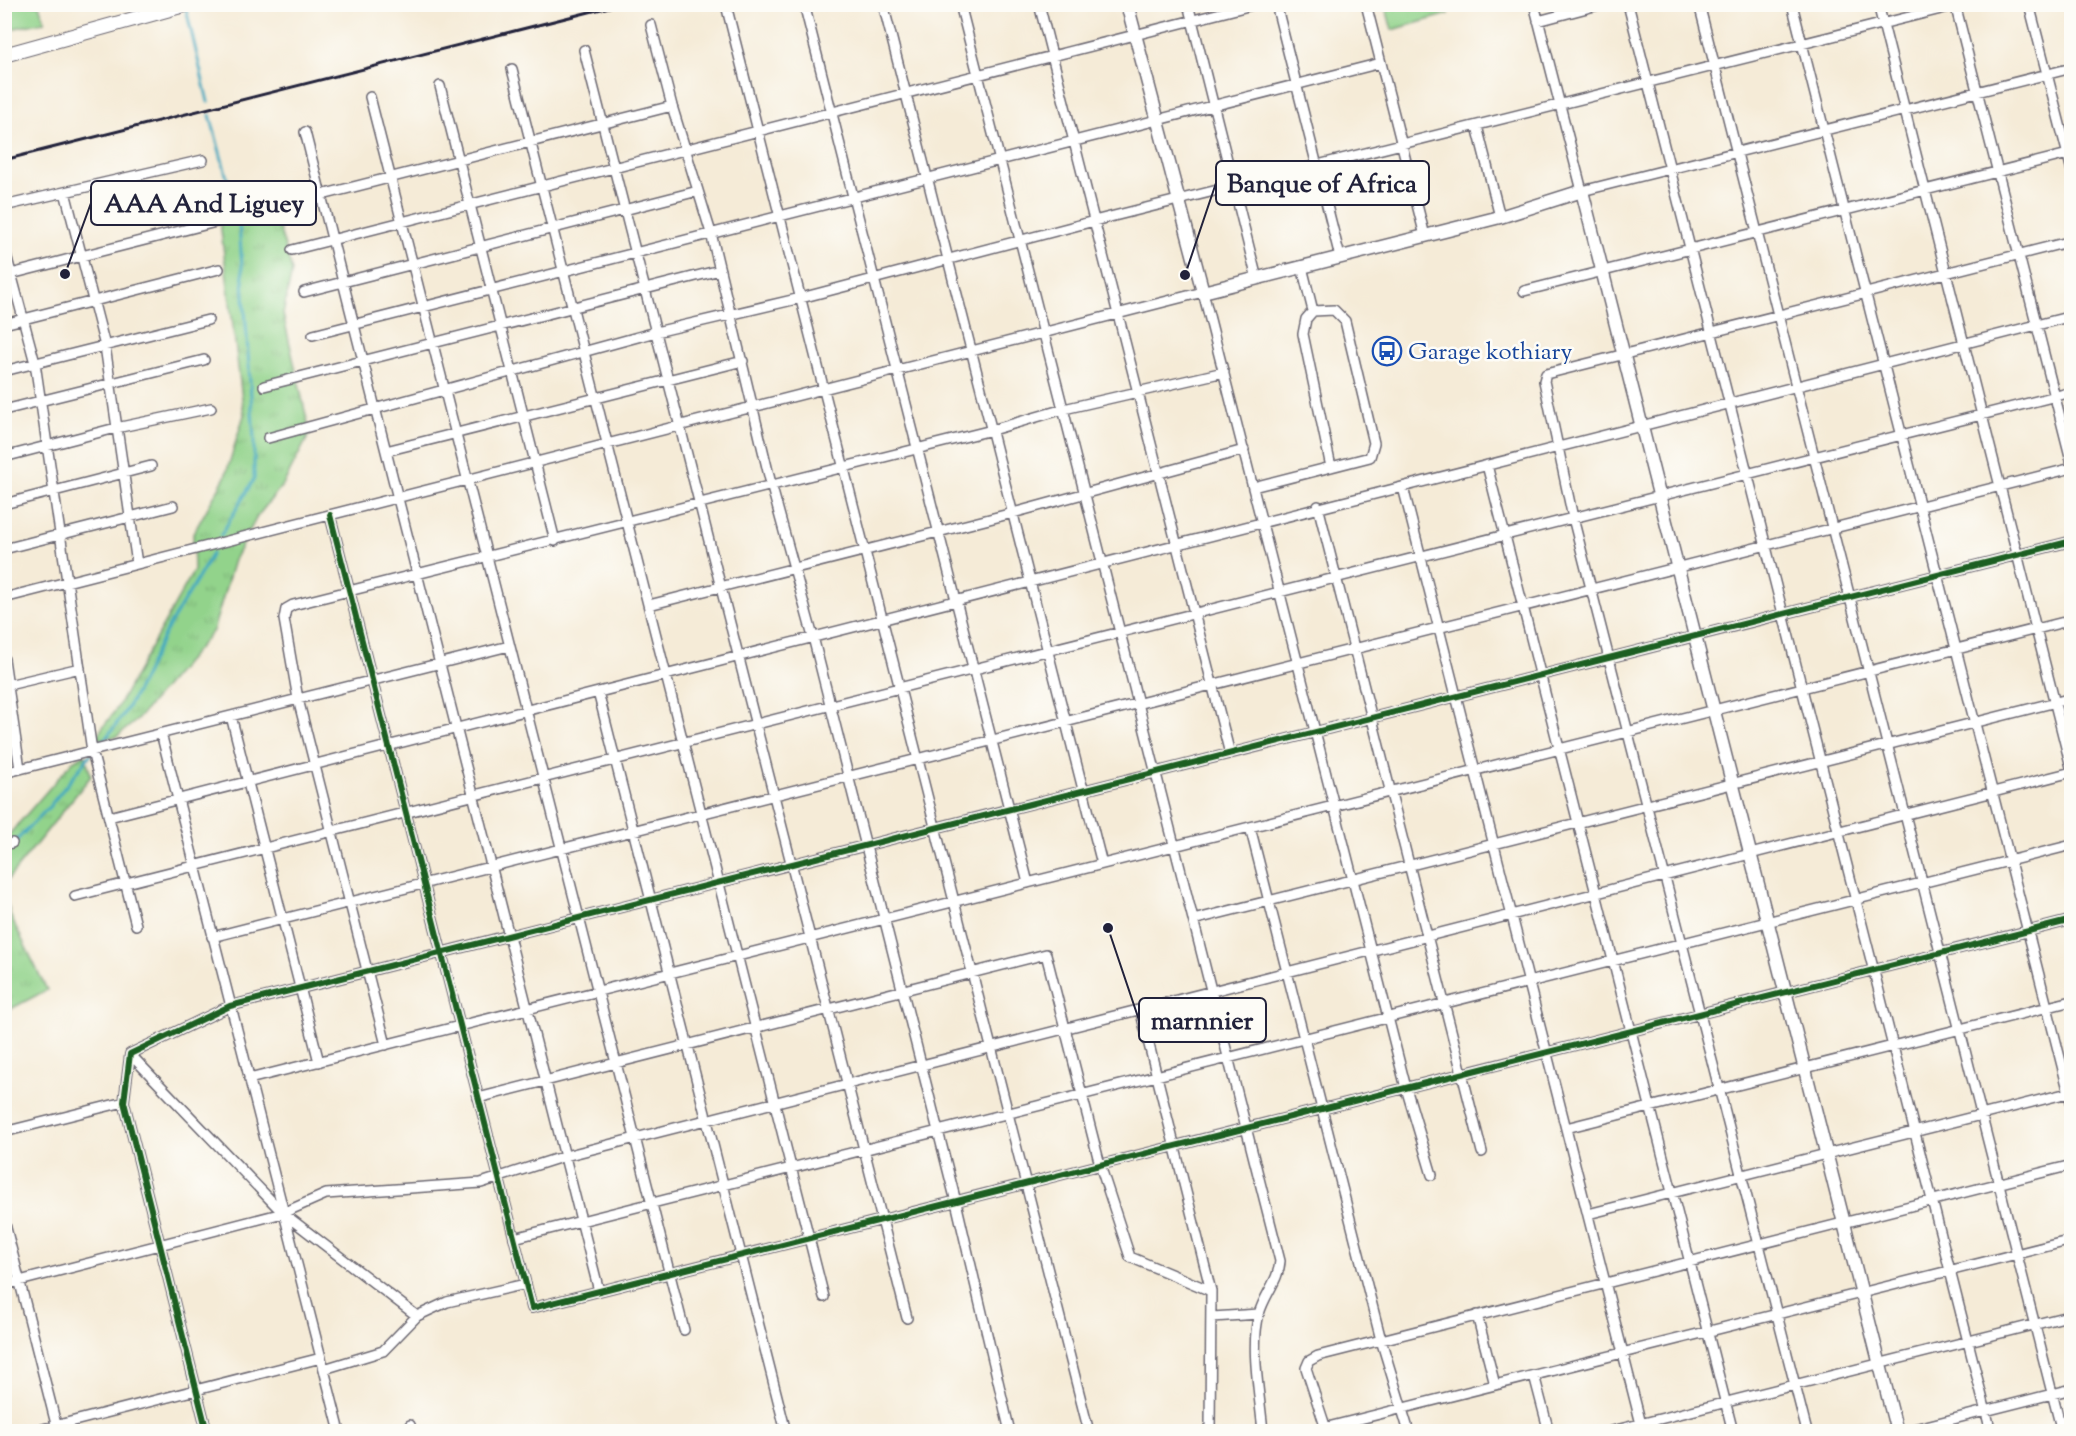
<svg xmlns="http://www.w3.org/2000/svg" width="2076" height="1436" viewBox="0 0 2076 1436" font-family="'Sorts Mill Goudy',serif">
  <defs>
    <pattern id="grass-tufts" width="24" height="20" patternUnits="userSpaceOnUse" patternTransform="scale(1.5)"><rect width="24" height="20" fill="#92d38b"/><path d="M3 7l-1-3M5 7V3M7 7l1-3M15 17l-1-3M17 17v-4M19 17l1-3" fill="none" stroke="#7eb579"/></pattern>
  </defs>
  <rect width="100%" height="100%" fill="#fdfcf7"/>
  <filter id="ink" filterUnits="userSpaceOnUse"><feTurbulence type="fractalNoise" baseFrequency=".0167" numOctaves="2"/><feDisplacementMap in="SourceGraphic" scale="12" xChannelSelector="R" yChannelSelector="G"/><feConvolveMatrix kernelMatrix="1 2 1 2 8 2 1 2 1" color-interpolation-filters="sRGB"/></filter>
  <filter id="wash" filterUnits="userSpaceOnUse"><feTurbulence type="fractalNoise" baseFrequency=".008" numOctaves="4" result="noise"/><feDisplacementMap in="SourceGraphic" scale="24" xChannelSelector="R" yChannelSelector="G"/><feGaussianBlur stdDeviation="1.35" result="paint"/><feColorMatrix in="noise" values="0 0 0 0 0 0 0 0 0 0 0 0 0 0 0 0 0 1.4 0 .05"/><feComposite in="paint" operator="in"/></filter>
  <g filter="url(#wash)">
    <rect width="100%" height="100%" fill="#f5ebd7"/>
    <!-- grass -->
    <path fill="url(#grass-tufts)" stroke="#5a7a63" stroke-width="1.5" d="M270,196L292,271L283,314L310,433L284,483L257,517L234,560L213,631L137,720L116,737L94,739L117,708L194,570L193,534L225,477L244,415L218,206Z
      M85,754L91,776L5,883V839L73,761Z
      M4,893L11,917L47,990L5,1012Z"/>
    <!-- green -->
    <path fill="#92d38b" stroke="#5a7a63" stroke-width="1.5" d="M5,4L39,5L45,22L5,30Z
      M1385,5H1447L1449,14L1392,30Z"/>
    <g fill="none" stroke-linecap="round" stroke-linejoin="round">
      <!-- stream -->
      <path stroke="#41a9c1" stroke-width="3" d="M186,9L208,102
        M210,115L235,208
        M221,535L254,479V439L239,223
        M98,747C132,709 141,682 163,637C178,608 198,582 212,553
        M15,842L49,807L91,754
        M4,853L11,847"/>
    </g>
  </g>
  <g filter="url(#ink)">
    <g fill="none" stroke-linecap="round" stroke-linejoin="round">
      <!-- minor casing -->
      <g stroke="#6c6872" stroke-width="12">
        <path id="minor" d="M804,4L1028,883
          M883,4L1102,864
          M960,4L1280,1261C1279,1280 1264,1295 1259,1314C1250,1347 1260,1396 1263,1432
          M1039,4L1230,754
          M1188,4L1257,279
          M1276,4L1340,257
          M1366,4L1425,236
          M1534,4L1582,191L2072,68
          M1628,4L1991,1432
          M1699,4L2062,1432
          M1792,4L2072,1105
          M1878,4L2072,771
          M1955,4L2072,464
          M2029,4L2072,171
          M726,5L1089,1432
          M1538,21L1602,4
          M651,25L672,106L711,233L771,484L813,637L956,1202L1010,1432
          M584,50L907,1318
          M512,69L824,1297
          M440,86L555,541
          M370,97L684,1330
          M1477,126L1500,217
          M305,132L599,1291
          M65,192L105,346L137,564
          M4,206L203,160
          M4,247L35,363L92,751L136,925
          M292,250L1256,4
          M1302,267L1313,311L1306,319L1303,334L1331,467
          M7,275L672,106
          M1524,291L2072,153
          M304,292L698,191
          M4,324L219,269
          M313,335L1381,63
          M4,371L208,320
          M264,386L720,270
          M4,410L204,360
          M268,438L656,332L801,298L1094,221L1961,4
          M386,451L743,361
          M4,457L116,428L211,408
          M1487,465L1733,1432
          M1253,487L1370,457L1374,443L1345,321L1334,310L1313,311
          M1403,487L1643,1432
          M4,504L151,466
          M1318,506L1482,1152
          M330,515L532,1308L2072,920
          M4,549L173,506
          M4,598L1203,292L1406,1088L1432,1175
          M649,605L1013,513L1244,450
          M4,659L20,769
          M4,686L80,668
          M598,692L786,1432
          M231,716L319,1062
          M161,733L340,1432
          M4,773L509,646
          M109,817L2072,316
          M1250,827L1381,1340L1409,1432
          M4,845L12,843
          M75,896L2072,392
          M1193,920L2072,698
          M212,937L2072,468
          M1140,1009L1211,1291L1210,1432
          M386,1045L298,699L284,619L286,609L293,605L992,430L1064,409L1224,372
          M130,1054L283,1213L417,1316
          M249,1079L2072,620
          M478,1098L1046,954L1100,1165L1130,1257L1211,1291
          M1566,1128L2072,1001
          M4,1132L124,1102
          M1588,1214L2072,1092
          M4,1220L58,1432
          M514,1238L2072,845
          M4,1285L283,1213L326,1194L481,1183L565,1156L2072,772
          M1477,1315L1495,1385
          M1212,1317L1259,1314
          M324,1369L383,1351L417,1316L447,1302L526,1284
          M1534,1375L1549,1432
          M410,1425L412,1432
          M31,1432L321,1358
          M207,1432L124,1102L130,1054L230,1006L2072,541
          M1308,1432L2072,1240
          M1327,1432L1306,1368L1309,1361L1318,1356L2072,1165
          M1608,1432L2072,1315
          M1807,1432L1573,518L1544,381L1546,374L2072,241
          M1902,1432L2072,1389"/>
      </g>
      <!-- major casing -->
      <g stroke="#6c6872" stroke-width="15">
        <path id="major" d="M1127,4L1203,292L1500,217L1582,191L1897,1432"/>
      </g>
      <!-- highway casing -->
      <g stroke="#6c6872" stroke-width="16">
        <path id="highway" d="M4,55L188,4"/>
      </g>
      <!-- minor -->
      <use href="#minor" stroke="#fff" stroke-width="9"/>
      <!-- major -->
      <use href="#major" stroke="#fff" stroke-width="12"/>
      <!-- highway -->
      <use href="#highway" stroke="#fff" stroke-width="14"/>
      <!-- rail -->
      <path stroke="#22223b" stroke-width="3" d="M4,160L621,4"/>
      <!-- cycleway casing -->
      <g stroke="#fdfcf7" stroke-width="10">
        <path id="cycleway" d="M330,515L532,1308L2072,920
          M207,1432L124,1102L130,1054L230,1006L2072,541"/>
      </g>
      <!-- cycleway -->
      <use href="#cycleway" stroke="#1b5e20" stroke-width="6"/>
    </g>
  </g>
  <!-- icons -->
  <defs>
    <g id="bus-ring" transform="scale(1.5)"><circle r="9.5" fill="#fdfcf7" stroke="#1a4fb4" stroke-width="1.5"/><path d="M-5-6H5V4H4V6H2V4H-2V6H-4V4H-5ZM-3.5-4V0h7V-4ZM-3.5 1.2v1.5H-2V1.2ZM2 1.2v1.5H3.5V1.2Z" fill="#1a4fb4"/></g>
  </defs>
  <g fill-rule="evenodd">
    <use href="#bus-ring" x="1387" y="351"/>
  </g>
  <g text-anchor="middle" stroke-width="5" stroke-linejoin="round" paint-order="stroke">
    <!-- transit labels -->
    <g font-size="24" fill="#164399" stroke="#fdfcf7" text-anchor="start">
      <text x="1408" y="359">Garage kothiary</text>
    </g>
  </g>
  <!-- callouts -->
  <path fill="none" stroke="#22223b" stroke-width="2" d="M1185 275L1216 183M65 274L91 203M1108 928L1139 1020"/>
  <g fill="#22223b" stroke="#fdfcf7" stroke-width="2">
    <circle cx="1185" cy="275" r="6"/>
    <circle cx="65" cy="274" r="6"/>
    <circle cx="1108" cy="928" r="6"/>
  </g>
  <g fill="#fdfcf7" stroke="#22223b" stroke-width="2">
    <rect x="1216" y="161" width="213" height="44" rx="6"/>
    <rect x="91" y="181" width="225" height="44" rx="6"/>
    <rect x="1139" y="998" width="127" height="44" rx="6"/>
  </g>
  <g font-size="26" text-anchor="middle" font-weight="bold" fill="#22223b">
    <text x="1322" y="192">Banque of Africa</text>
    <text x="204" y="212">AAA And Liguey</text>
    <text x="1202" y="1029">marnnier</text>
  </g>
  <!-- margin -->
  <rect width="2076" height="1436" fill="none" stroke="#fdfcf7" stroke-width="24"/>
</svg>
